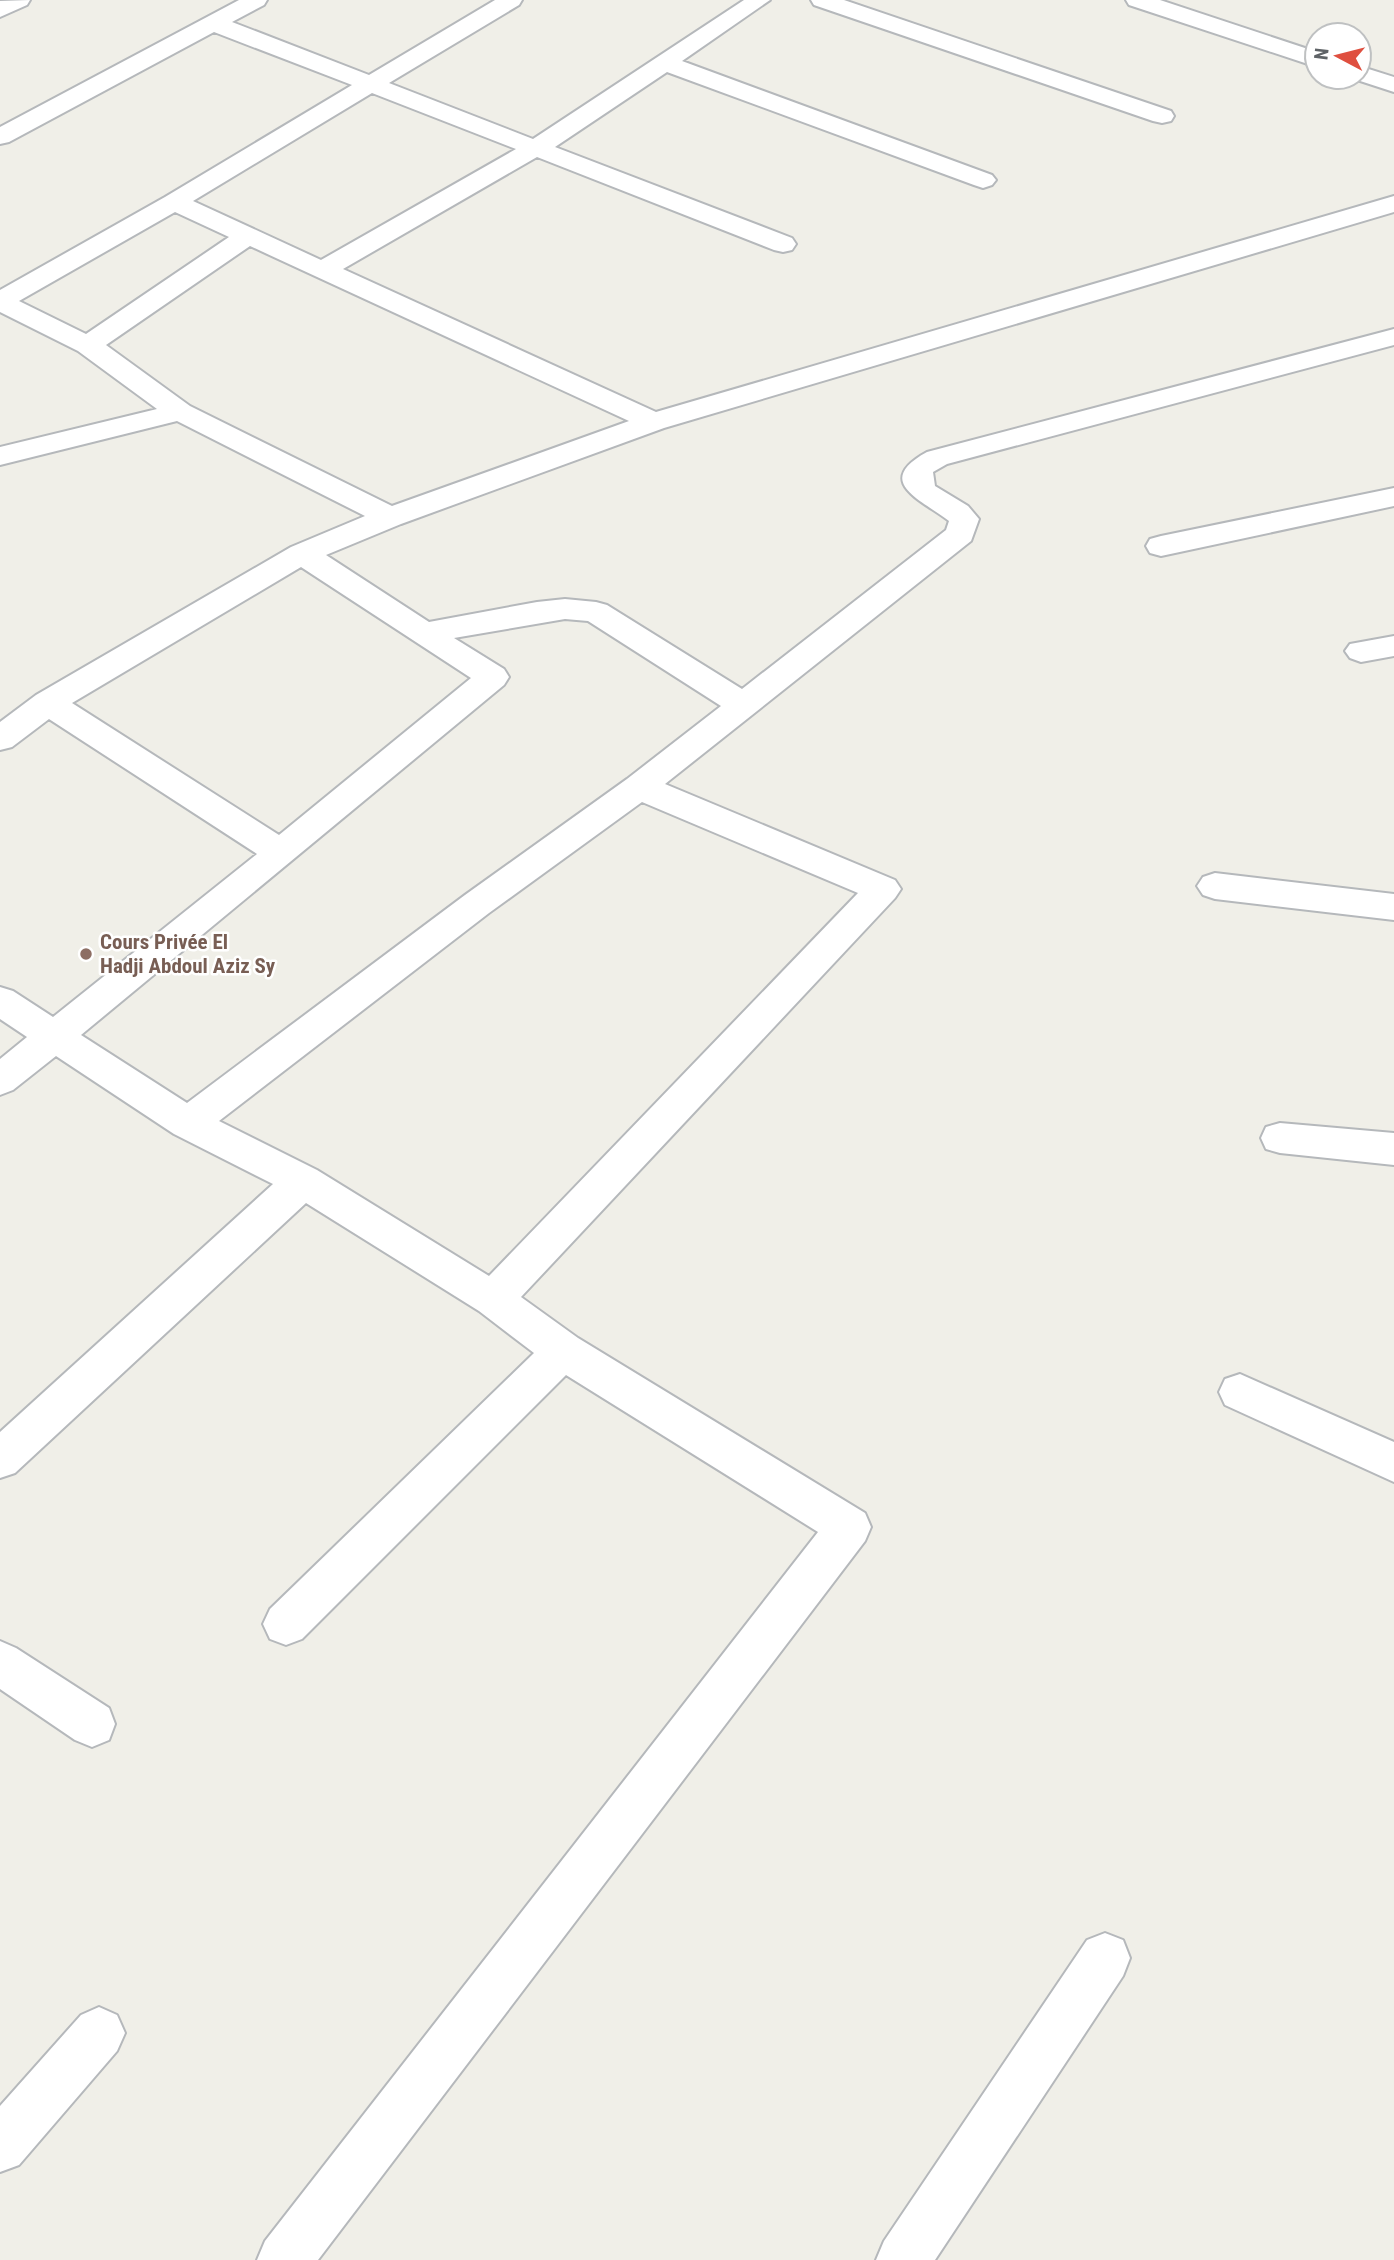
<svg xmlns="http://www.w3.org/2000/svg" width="1394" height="2260" viewBox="0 0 1394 2260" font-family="'Roboto Condensed',sans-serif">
  <rect width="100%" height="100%" fill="#f0efe8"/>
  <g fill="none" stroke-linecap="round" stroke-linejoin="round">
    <!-- street casing -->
    <g stroke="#b5b8bb" stroke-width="4">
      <path id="street" d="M30,0L27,5L0,17V1Z
        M239,0H267L264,5L232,22L369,75L495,0H522L519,5L389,83L533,139L744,0H770L682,61L992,175L996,180L992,185L983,188L974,185L667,72L555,147L792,238L796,244L792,250L783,252L774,250L537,157L343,269L656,412L1394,196V212L664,428L401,524L326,555L429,622L537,602L565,599L596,602L607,605L742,689L946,530L949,521C922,500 872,482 927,452L1394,329V345L947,464L933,472L935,486L968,506L979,519L971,541L665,784L895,880L901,889L895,898L521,1297L578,1338L865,1513L871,1527L865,1541L318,2260H257L265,2241L818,1532L566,1375L302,1639L286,1645L270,1639L263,1624L270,1609L534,1353L479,1311L306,1203L15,1473L0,1478V1432L273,1184L174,1134L56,1056L13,1090L0,1095V1059L27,1037L0,1019V987L13,991L53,1017L257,854L49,719L12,747L0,750V722L36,695L291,547L365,516L177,421L0,465V447L157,409L78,351L0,312V290L165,197L352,85L214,32L9,142L0,144V127ZM372,93L516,149L321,260L193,201ZM175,212L229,237L86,334L19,301ZM250,246L629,421L392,506L190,406L106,345ZM301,567L471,678L279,835L72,703ZM565,619L588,621L721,706L627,779L465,895L187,1103L81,1035L504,685L509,677L504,669L454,638ZM642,802L858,893L489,1276L317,1170L219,1121L489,913Z
        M811,0H844L1171,111L1174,116L1171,121L1162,123L1153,121L814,5Z
        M1126,0H1160L1317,52V67L1129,5Z
        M1359,66L1394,77V92L1351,78L1359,77Z
        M1394,488V506L1161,556L1150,553L1146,546L1150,539L1161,536Z
        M1394,636V656L1361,662L1350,658L1345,651L1350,644Z
        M1215,873L1394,894V920L1215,899L1203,895L1197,886L1203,877Z
        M1280,1123L1394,1133V1165L1280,1153L1266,1149L1261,1138L1266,1127Z
        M1240,1374L1394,1442V1482L1225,1405L1219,1392L1225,1379Z
        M0,1641L16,1648L109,1708L115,1724L109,1740L92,1747L75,1740L0,1689Z
        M1105,1933L1123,1940L1130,1958L1123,1976L935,2260H876L884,2241L1087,1940Z
        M99,2007L117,2015L125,2033L117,2051L19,2165L0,2172V2106L81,2015Z"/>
    </g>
    <!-- street -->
    <use href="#street" fill="#fff" fill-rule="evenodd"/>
  </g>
  <!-- markers -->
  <circle fill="#8d6e63" stroke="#fff" stroke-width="2.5" cx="86" cy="954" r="7"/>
  <g text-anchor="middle" stroke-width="5" stroke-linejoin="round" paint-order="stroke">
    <!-- education labels -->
    <g font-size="21" font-weight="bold" fill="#785e54" stroke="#fff" text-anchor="start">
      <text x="100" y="949">Cours Privée El<tspan x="100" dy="24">Hadji Abdoul Aziz Sy</tspan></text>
    </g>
  </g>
  <!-- north arrow -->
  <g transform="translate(1338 56) rotate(277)"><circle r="33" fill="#ffffff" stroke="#bfc1c2" stroke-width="2"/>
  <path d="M0-5L12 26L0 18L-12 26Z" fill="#df4f3f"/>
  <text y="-10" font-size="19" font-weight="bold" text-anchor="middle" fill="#5f6367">N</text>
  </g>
</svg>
